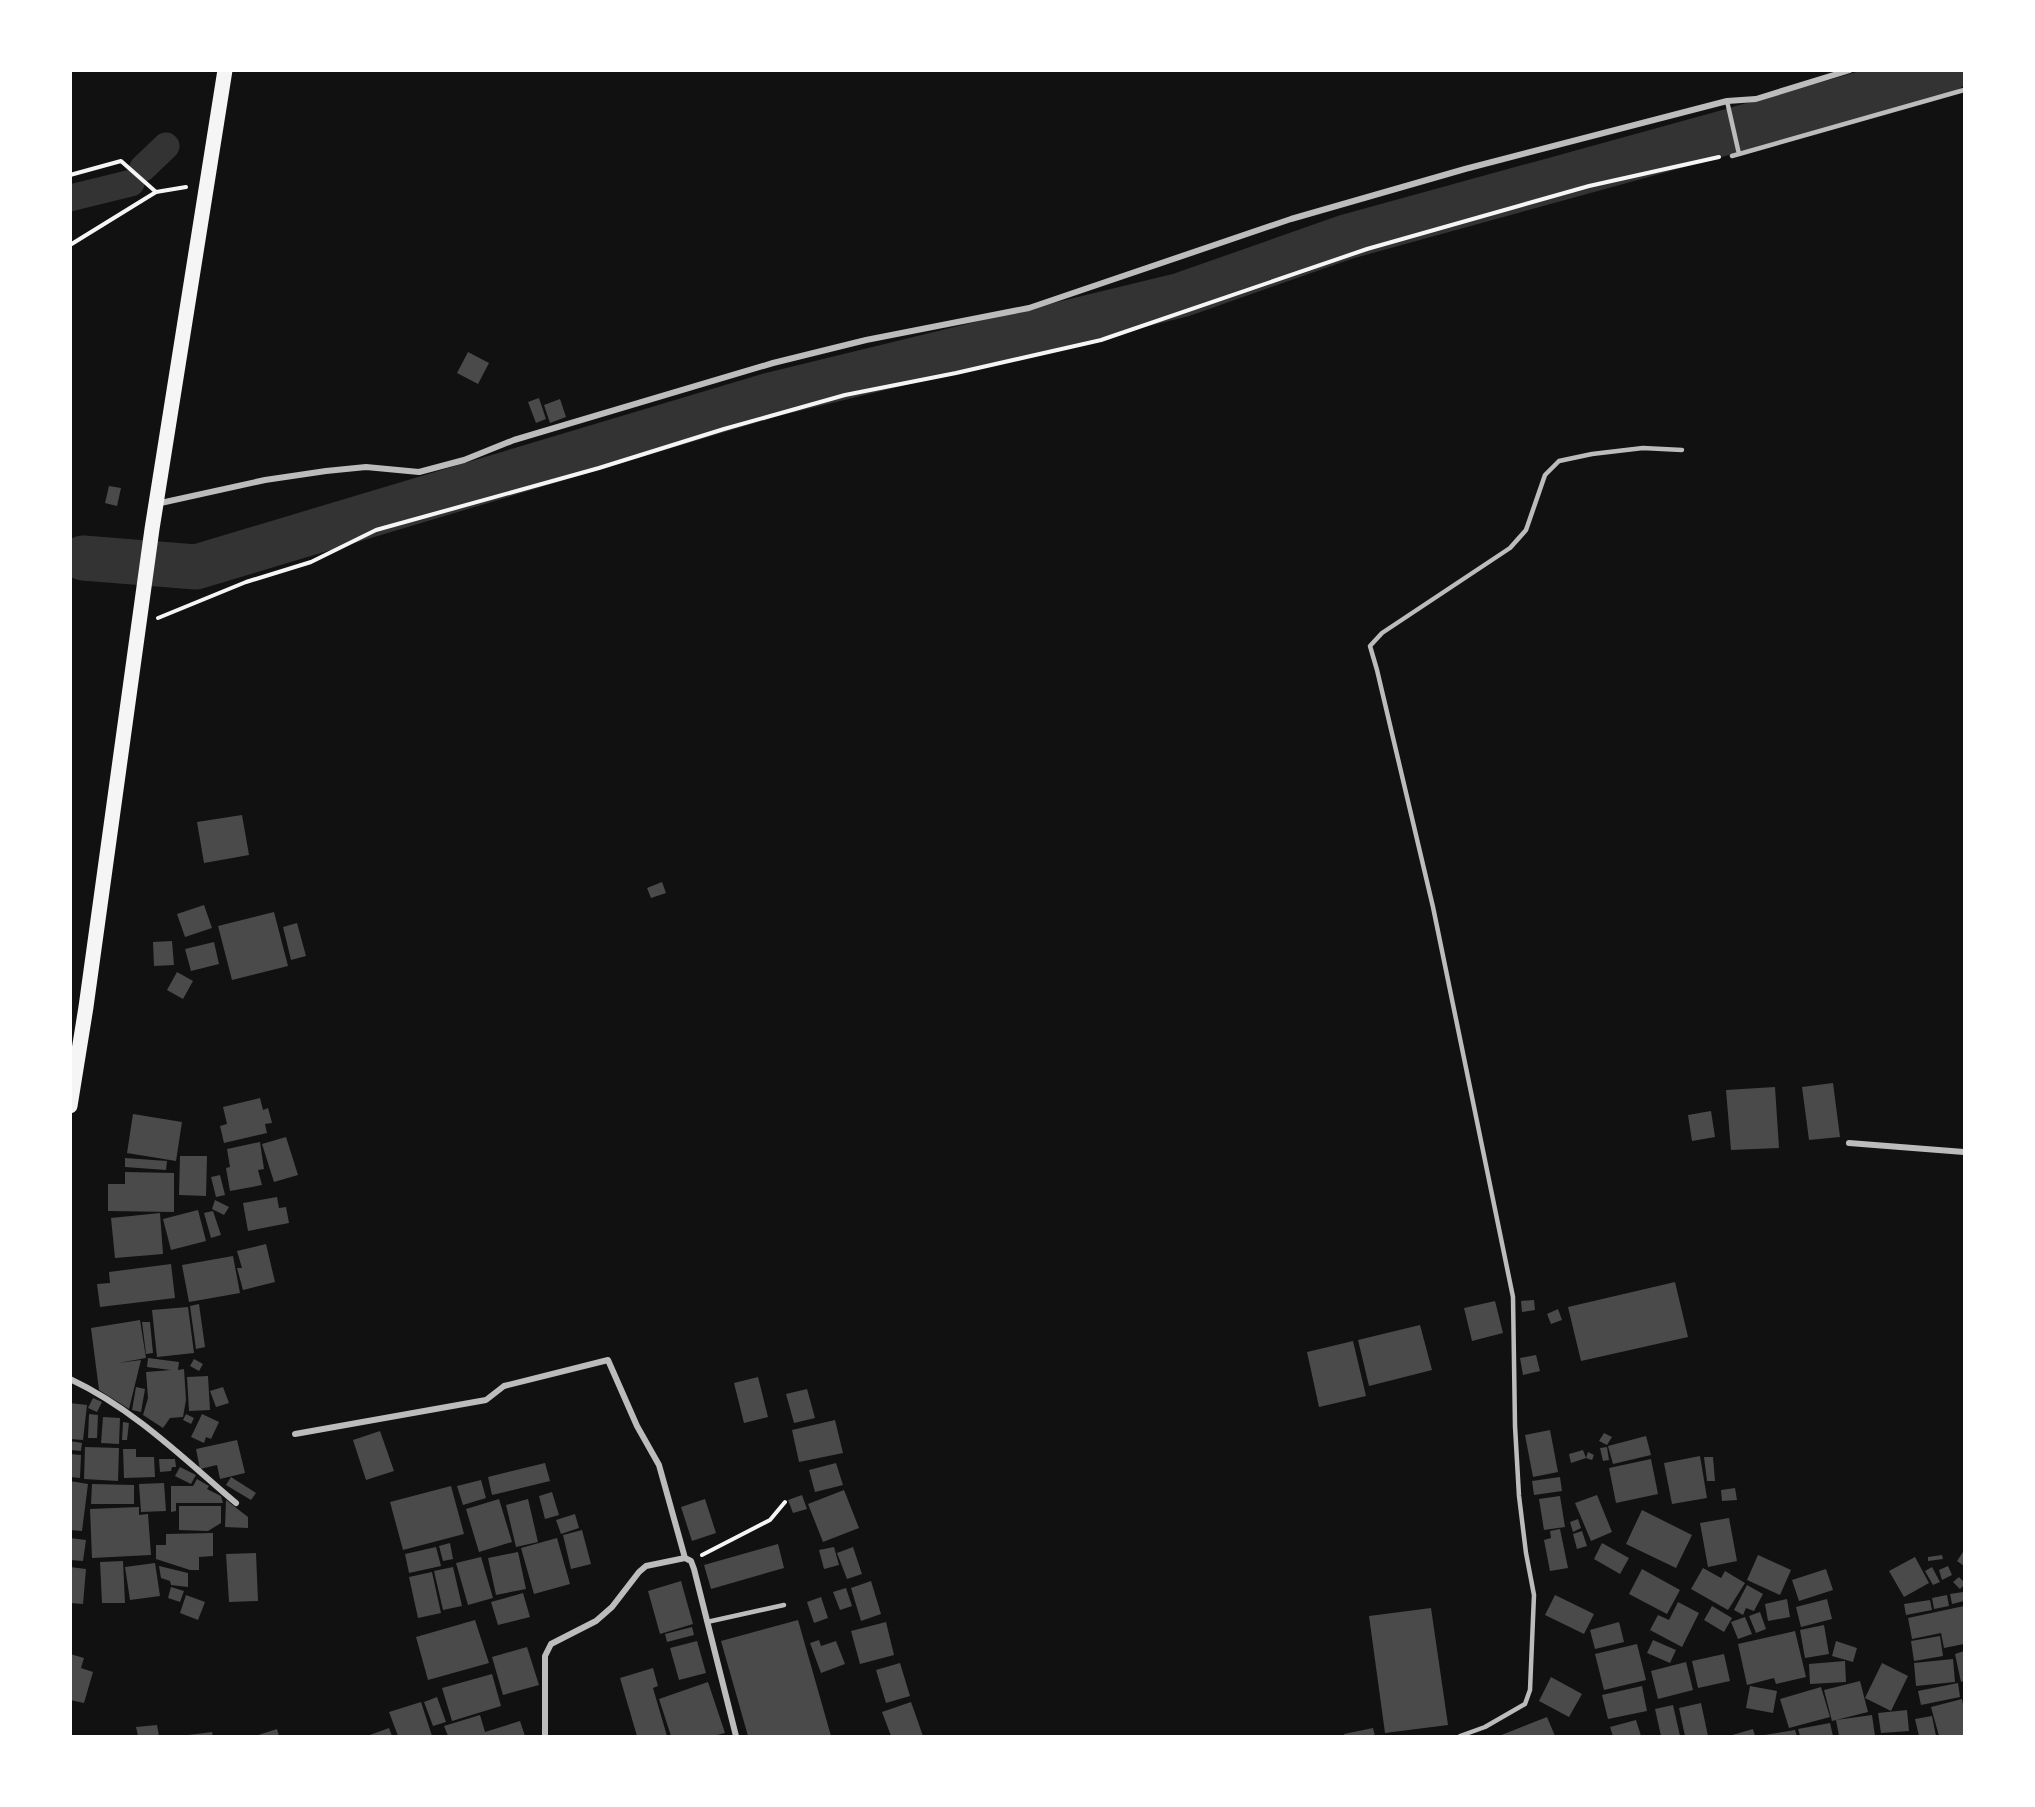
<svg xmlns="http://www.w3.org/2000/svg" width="2035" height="1807" viewBox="0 0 2035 1807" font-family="'Source Sans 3',sans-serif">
  <rect width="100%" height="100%" fill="#111"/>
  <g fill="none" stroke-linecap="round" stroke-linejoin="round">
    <!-- stream -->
    <path stroke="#333" stroke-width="8" d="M70,559L83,558"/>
    <!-- canal -->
    <path stroke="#333" stroke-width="27" d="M143,168L166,146
      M70,198L131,183"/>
    <!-- river -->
    <path stroke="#333" stroke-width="45" d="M1741,128L1947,70
      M83,558L196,567L770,395L1181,295L1346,237L1731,131"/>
  </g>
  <!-- building -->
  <path fill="#4a4a4a" d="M468,352L489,363L478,384L457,373Z
    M539,398L546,419L536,423L528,402Z
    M560,399L566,417L550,423L544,405Z
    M109,486L121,488L117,506L105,503Z
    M242,815L249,855L204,863L197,822Z
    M662,882L666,893L651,898L647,888Z
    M204,905L212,928L185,937L177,914Z
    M274,912L288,966L232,980L218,926Z
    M297,923L306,956L291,960L283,927Z
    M172,941L174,965L154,966L153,942Z
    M214,942L219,964L191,971L185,949Z
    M177,972L193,981L183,999L167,990Z
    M1833,1083L1840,1137L1809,1140L1802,1087Z
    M1775,1087L1779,1148L1731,1150L1726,1090Z
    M260,1098L263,1110L268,1108L272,1123L265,1124L267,1133L224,1143L220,1126L227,1124L223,1107Z
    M1711,1111L1715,1137L1692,1141L1688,1115Z
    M133,1114L182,1122L176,1161L127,1153Z
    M286,1137L298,1175L274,1182L262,1144Z
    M260,1142L264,1169L258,1170L262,1185L230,1191L226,1168L230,1167L227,1149Z
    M180,1156H207L206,1196L179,1195Z
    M125,1158L167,1161L166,1170L125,1167Z
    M125,1172L174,1173V1212L108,1211V1184H125Z
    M220,1175L225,1195L216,1197L211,1177Z
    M277,1197L279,1208L286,1207L289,1223L248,1231L243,1203Z
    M215,1200L229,1207L224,1215L212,1209Z
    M198,1210L206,1241L171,1250L163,1219Z
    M213,1211L221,1235L211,1238L204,1213Z
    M160,1213L163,1254L115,1258L111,1218Z
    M266,1244L275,1282L243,1290L237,1268H242L237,1251Z
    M233,1256L240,1293L189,1302L182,1265Z
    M171,1264L175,1298L100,1307L97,1284L110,1283L109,1272Z
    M1675,1282L1688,1337L1581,1361L1568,1307Z
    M1534,1300L1535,1310L1522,1312L1521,1301Z
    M1495,1301L1503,1333L1472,1341L1464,1308Z
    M199,1304L205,1347L196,1349L190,1306Z
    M188,1307L194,1353L157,1357L152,1310Z
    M1558,1309L1562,1320L1551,1324L1547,1314Z
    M140,1320L146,1358L118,1363L141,1360L129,1409L99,1390L91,1328Z
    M142,1322H150L153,1353L146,1354Z
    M1420,1325L1432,1370L1369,1386L1358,1340Z
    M1353,1341L1366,1396L1319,1407L1307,1352Z
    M1536,1355L1540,1371L1523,1375L1520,1358Z
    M148,1358L179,1362L178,1370L184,1369L186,1400L183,1417L170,1418L163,1428L143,1415L148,1398L146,1372L171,1370L147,1367Z
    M194,1359L203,1364L199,1371L190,1366Z
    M208,1376L210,1410L189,1411L187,1377Z
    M758,1377L768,1417L744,1423L734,1383Z
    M136,1387L145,1389L141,1412L132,1410Z
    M223,1387L229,1403L216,1407L210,1391Z
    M807,1389L815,1418L794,1423L786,1394Z
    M93,1398L102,1402L97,1412L88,1408Z
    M70,1403L87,1405L83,1440L70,1439Z
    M89,1414L98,1415L97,1438H88Z
    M186,1414L194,1418L191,1424L183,1420Z
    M202,1414L219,1422L211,1439L206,1437L204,1443L191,1437Z
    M103,1417L120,1418L119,1444L101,1443Z
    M835,1420L843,1453L799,1462L792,1430Z
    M123,1422L129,1423L127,1440H122Z
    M1550,1430L1558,1472L1533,1477L1525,1435Z
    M380,1431L394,1471L366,1480L353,1440Z
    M1604,1433L1612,1437L1607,1445L1599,1441Z
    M1646,1436L1651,1455L1613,1464L1608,1446Z
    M237,1440L245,1473L220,1479L217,1465L200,1469L196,1449Z
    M70,1441L82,1443L81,1451L70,1450Z
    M85,1447L119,1448L118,1481L84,1479Z
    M1607,1447L1609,1460L1603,1461L1600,1448Z
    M123,1449H136V1457H154L155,1477L124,1478Z
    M1583,1450L1586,1458L1588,1452L1594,1455L1592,1460L1586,1458L1571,1463L1569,1454Z
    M70,1454L81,1455L80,1478L70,1477Z
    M1700,1456L1707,1498L1672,1504L1664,1463Z
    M1704,1457H1713L1715,1481H1707Z
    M159,1459H175L176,1467H172L171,1471L160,1472Z
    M1651,1459L1658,1494L1616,1503L1609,1468Z
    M545,1463L550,1481L492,1495L488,1477Z
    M836,1463L843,1485L815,1492L809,1470Z
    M180,1467L196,1475L191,1484L175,1476Z
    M231,1477L256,1493L251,1500L226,1485Z
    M1560,1477L1562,1491L1534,1495L1532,1481Z
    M197,1479L209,1486L207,1489L221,1496L223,1503H176V1511L171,1512V1486H193Z
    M481,1480L486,1498L463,1505L457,1486Z
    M70,1481L88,1484L82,1531L70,1530Z
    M164,1483L166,1511L141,1512L139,1484Z
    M92,1484L134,1485V1504H91Z
    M451,1486L464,1534L403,1550L390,1502Z
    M1735,1488L1737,1500L1722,1501L1721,1490Z
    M844,1490L859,1528L823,1542L808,1504Z
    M552,1492L559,1515L545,1519L539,1496Z
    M802,1495L807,1509L793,1513L788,1500Z
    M1597,1495L1612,1532L1591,1541L1575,1503Z
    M1560,1496L1565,1527L1544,1530L1539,1499Z
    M499,1499L512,1542L479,1552L466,1509Z
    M528,1499L538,1542L516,1547L506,1505Z
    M705,1499L716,1533L692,1541L681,1507Z
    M226,1500L248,1517V1528L225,1527Z
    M179,1506H221V1523L208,1531L179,1530Z
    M139,1507V1515L148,1514L151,1555L92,1558L90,1509Z
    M1642,1510L1692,1535L1676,1568L1626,1544Z
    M575,1514L579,1528L561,1534L556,1520Z
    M1729,1518L1737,1561L1708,1567L1700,1523Z
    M1578,1519L1581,1528L1573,1532L1570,1522Z
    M1560,1529L1568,1568L1550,1571L1544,1540L1551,1538L1550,1531Z
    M582,1530L591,1564L571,1569L563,1535Z
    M1582,1531L1587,1546L1577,1549L1573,1534Z
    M213,1533V1556L199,1557V1570H190L156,1559V1545H166V1534Z
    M70,1538L86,1540L83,1561L70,1560Z
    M557,1538L570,1584L534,1594L521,1548Z
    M450,1543L453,1559L443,1561L439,1546Z
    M1602,1543L1629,1558L1620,1574L1594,1559Z
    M778,1544L784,1568L711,1589L704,1565Z
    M436,1547L441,1566L409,1573L405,1554Z
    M834,1547L839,1565L824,1569L819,1550Z
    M853,1547L862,1574L847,1579L837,1553Z
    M518,1552L526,1589L496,1595L488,1558Z
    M1963,1552L1964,1554V1566L1957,1561Z
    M256,1553L258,1601L229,1602L226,1554Z
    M1758,1555L1791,1570L1780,1595L1747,1580Z
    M1942,1555L1943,1559L1928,1561V1557Z
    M481,1557L493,1598L468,1605L456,1563Z
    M1915,1557L1929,1583L1904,1597L1889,1571Z
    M123,1561L125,1603H102L100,1562Z
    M155,1563L160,1596L130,1600L125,1567Z
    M159,1566L188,1573V1587L171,1585L170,1581L161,1578Z
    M1948,1566L1952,1575L1942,1580L1939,1570Z
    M70,1567L86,1569L83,1604L70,1603Z
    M453,1567L462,1606L443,1610L434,1571Z
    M1932,1567L1940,1582L1933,1585L1925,1571Z
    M1703,1568L1721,1578L1725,1571L1745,1583L1728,1610L1691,1589Z
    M1642,1569L1680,1590L1667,1614L1629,1594Z
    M1826,1569L1833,1590L1799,1601L1792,1580Z
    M432,1572L441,1613L418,1618L409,1577Z
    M1959,1577L1964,1582V1585L1960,1589L1953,1582Z
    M681,1581L693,1624L660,1634L648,1591Z
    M871,1581L881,1614L861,1621L851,1588Z
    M1747,1585L1763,1594L1754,1611L1746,1608L1743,1615L1734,1610Z
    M171,1587L184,1591L180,1602L168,1598Z
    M846,1588L852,1606L840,1610L833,1592Z
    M1963,1592L1964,1601L1952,1604L1950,1594Z
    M523,1593L530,1617L498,1625L491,1602Z
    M186,1595L205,1602L198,1620L180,1613Z
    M1555,1595L1594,1614L1584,1634L1545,1615Z
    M1947,1595L1949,1606L1934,1609L1932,1598Z
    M821,1597L828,1618L814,1623L807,1602Z
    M1787,1599L1790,1617L1768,1621L1765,1604Z
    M1827,1599L1832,1619L1801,1627L1796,1607Z
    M1930,1600L1932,1610L1906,1615L1904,1604Z
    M1678,1602L1699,1613L1682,1647L1650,1630L1658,1615L1669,1620Z
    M1712,1606L1732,1618L1724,1632L1704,1620Z
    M1964,1606V1644L1944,1648L1941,1633L1912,1639L1908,1618Z
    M1431,1608L1448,1725L1385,1733L1369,1616Z
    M1760,1612L1766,1629L1756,1633L1749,1616Z
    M1745,1617L1752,1634L1738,1639L1731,1622Z
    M475,1620L489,1663L428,1680L416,1637Z
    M798,1620L831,1736H748L721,1641Z
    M886,1622L894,1655L860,1664L851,1631Z
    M1619,1622L1624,1642L1595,1649L1590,1630Z
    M1824,1625L1829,1654L1805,1658L1800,1630Z
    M692,1627L694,1635L667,1642L665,1634Z
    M1795,1631L1806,1677L1776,1684L1774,1678L1747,1685L1738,1644Z
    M1940,1636L1943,1656L1914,1661L1911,1641Z
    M819,1640L821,1646L836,1641L845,1664L821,1673L810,1643Z
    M1653,1640L1676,1650L1670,1663L1647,1653Z
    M697,1641L706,1673L679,1680L670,1648Z
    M1836,1641L1857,1648L1853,1662L1832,1656Z
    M1637,1644L1646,1680L1604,1690L1595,1654Z
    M527,1647L539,1685L503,1695L492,1657Z
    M1964,1651V1681L1961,1682L1955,1654Z
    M70,1654L84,1658L81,1668L93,1672L84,1703L70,1700Z
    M1724,1654L1730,1681L1698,1688L1692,1661Z
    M1953,1659L1955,1682L1916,1686L1914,1663Z
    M1845,1661L1846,1682L1810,1684L1809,1664Z
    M1686,1662L1693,1690L1658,1699L1651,1671Z
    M900,1663L910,1696L886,1703L876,1670Z
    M1882,1663L1908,1676L1891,1711L1865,1698Z
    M653,1668L658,1686L653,1688L667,1736H637L620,1678Z
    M492,1674L501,1706L452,1721L442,1688Z
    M1551,1677L1582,1694L1569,1717L1539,1701Z
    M1860,1681L1868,1712L1832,1721L1824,1690Z
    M708,1682L725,1733L713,1736H689L688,1735L671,1736L659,1699Z
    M1958,1683L1960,1697L1921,1705L1918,1691Z
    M1642,1686L1647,1711L1608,1719L1602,1695Z
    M1750,1686L1777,1691L1773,1713L1746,1708Z
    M1821,1687L1830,1717L1789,1728L1780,1699Z
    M437,1697L446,1722L433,1726L424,1702Z
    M1962,1699L1964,1709V1736H1939L1931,1707Z
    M421,1702L432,1736H398L389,1712Z
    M911,1702L923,1736H891L882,1712Z
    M1701,1703L1708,1736H1685L1679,1708Z
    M1673,1705L1680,1736H1661L1655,1709Z
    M1907,1710L1909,1731L1881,1733L1878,1713Z
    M480,1715L485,1732L520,1721L525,1736H448L444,1726Z
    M1872,1715L1875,1736H1839L1836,1720Z
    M1932,1716L1936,1736H1919L1915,1719Z
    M1547,1717L1555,1736H1499Z
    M1636,1720L1641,1736H1613L1610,1727Z
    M1830,1723L1833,1736H1800L1798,1729Z
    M157,1725L159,1736H138L136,1727Z
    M389,1728L392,1736H367Z
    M1373,1728L1375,1736H1345L1344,1734Z
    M277,1729L279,1736H255Z
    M1753,1729L1755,1736H1729Z
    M1795,1730L1797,1736H1764V1735Z
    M212,1732L213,1736H188V1735Z"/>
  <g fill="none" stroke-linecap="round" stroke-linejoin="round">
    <!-- path -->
    <path stroke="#f5f5f5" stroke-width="4" d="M70,175L121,161L156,192
      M70,245L156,192L186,187
      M158,618L246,582L311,562L376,530L599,468L724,429L845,395L956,373L1101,340L1367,249L1589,186L1719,157
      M702,1555L770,1520L785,1502"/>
    <!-- service -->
    <path stroke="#bcbcbc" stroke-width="4.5" d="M1727,101L1739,154
      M1732,156L1964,90
      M707,1622L784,1605
      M1460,1736L1485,1727L1525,1704L1530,1690L1534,1595L1526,1553L1519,1496L1515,1426L1513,1297L1433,907L1377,670L1370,646L1382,633L1510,548L1526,530L1545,475L1559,461L1592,454L1643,448L1682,450"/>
    <!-- minor -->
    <path stroke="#bcbcbc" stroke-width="6" d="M156,504L265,480L326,471L366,467L419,472L464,460L514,440L773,363L866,340L1029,308L1291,219L1465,169L1727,101L1756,99L1850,70
      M1849,1143L1964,1152
      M70,1379C134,1409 183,1458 236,1503
      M295,1434L486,1400L504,1386L608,1360L637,1426L659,1465L685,1558
      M545,1736V1656L551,1644L596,1621L612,1607L639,1572L646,1566L685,1558L691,1561L694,1569L736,1736"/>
    <!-- primary -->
    <path stroke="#f5f5f5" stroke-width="15" d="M70,1106L86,1007L152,529L225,70"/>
  </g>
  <!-- border -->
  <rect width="2035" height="1807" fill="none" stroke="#ffffff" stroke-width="144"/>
</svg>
